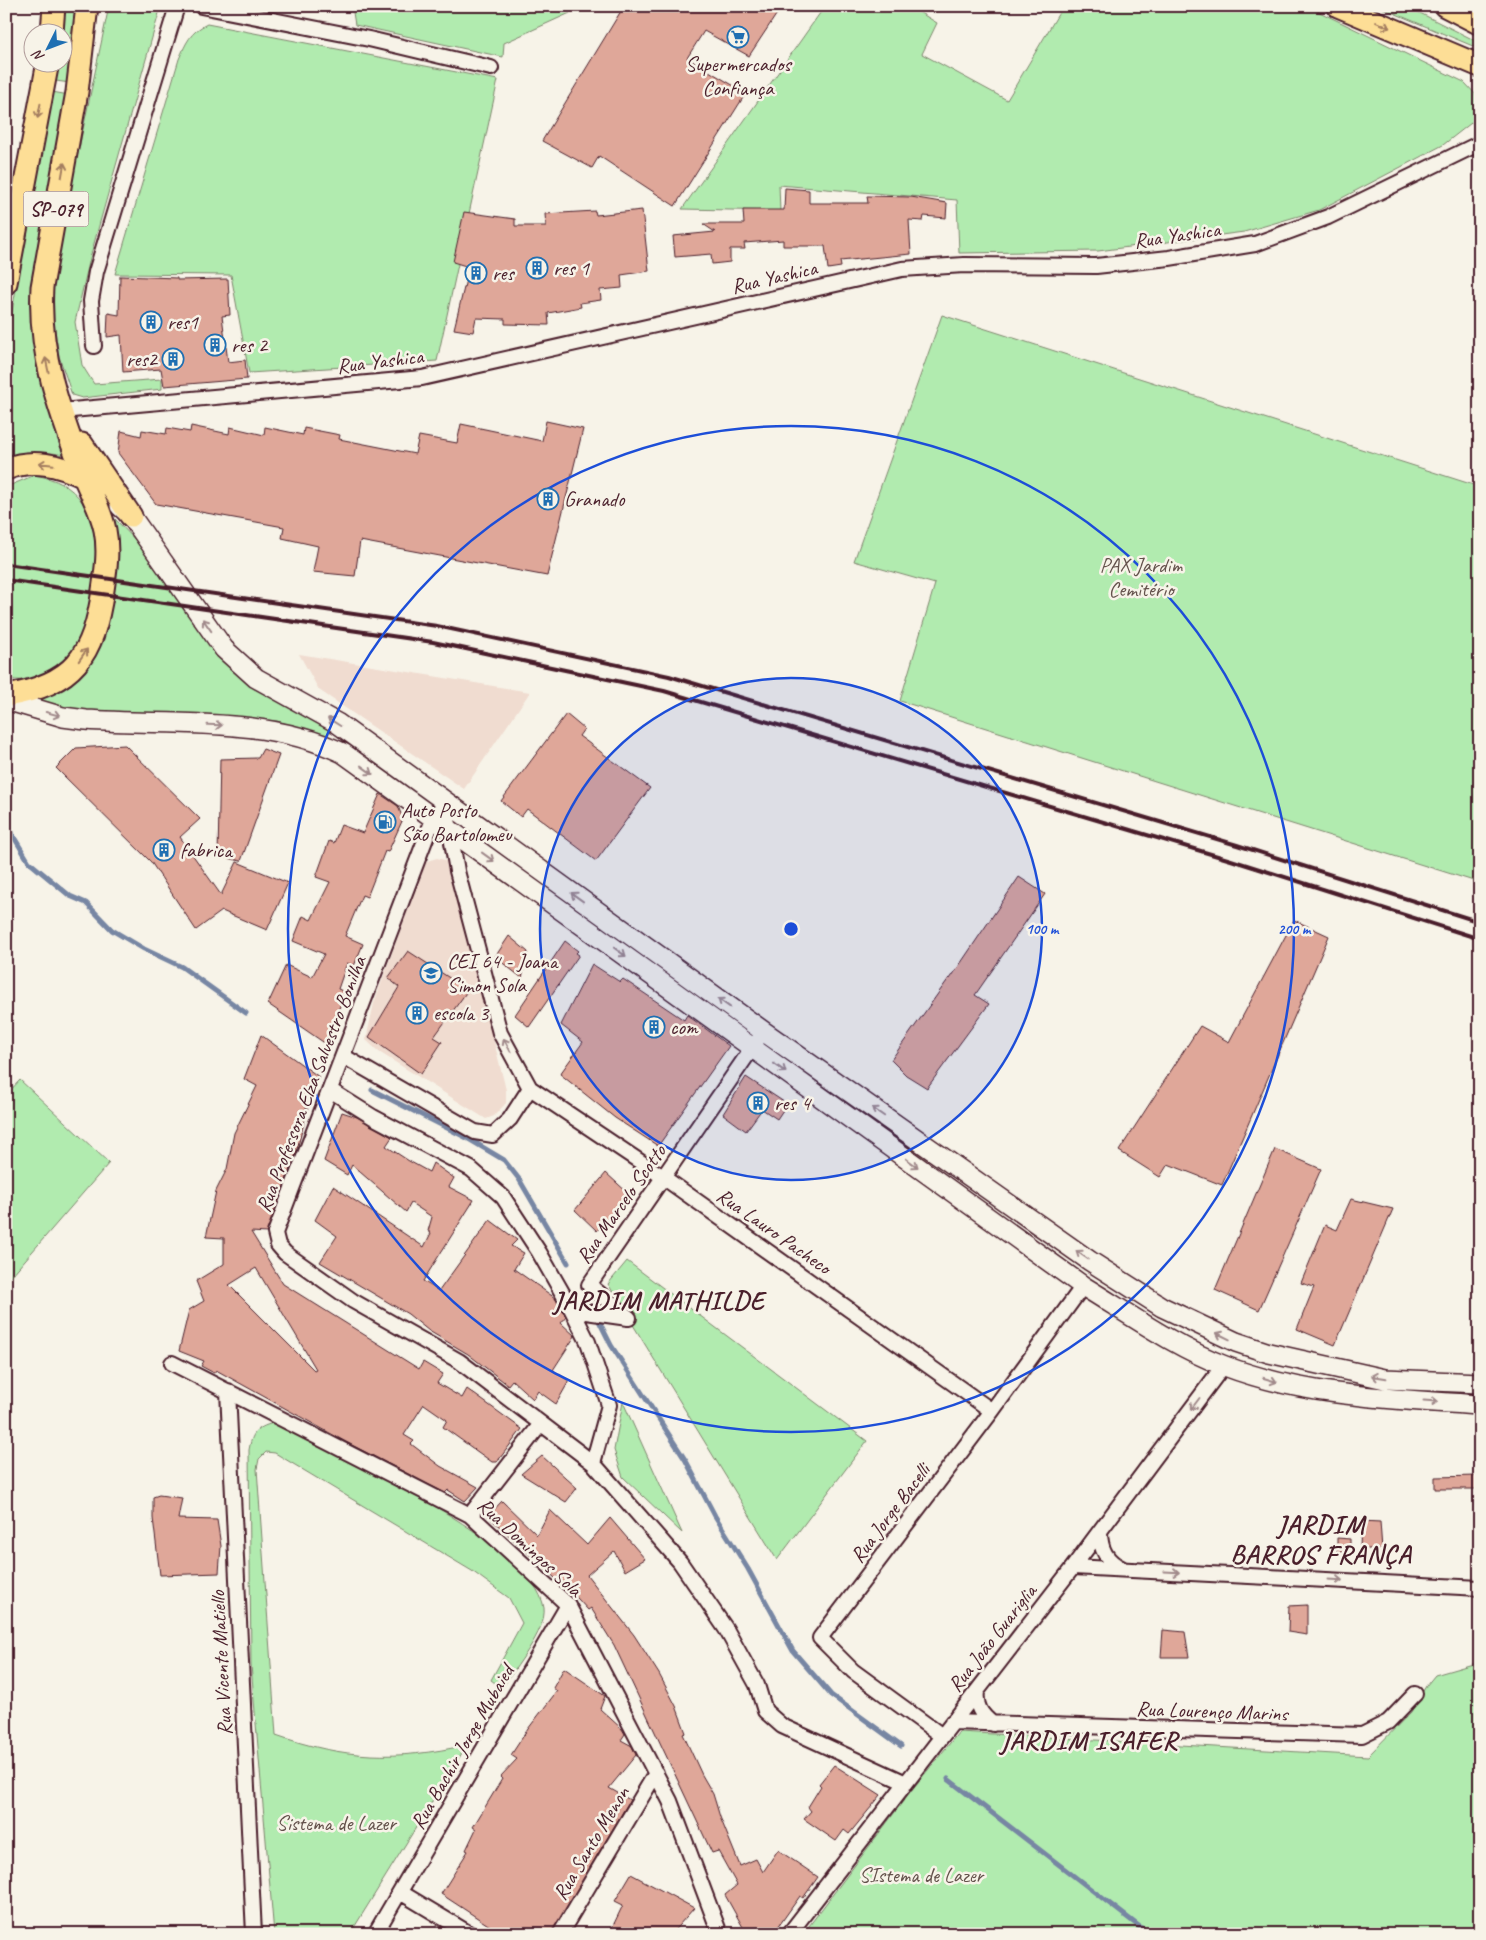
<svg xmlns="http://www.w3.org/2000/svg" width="1486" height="1940" viewBox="0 0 1486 1940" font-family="Caveat,sans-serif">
  <rect width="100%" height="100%" fill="#f7f3e8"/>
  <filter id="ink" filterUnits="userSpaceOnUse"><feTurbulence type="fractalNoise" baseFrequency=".02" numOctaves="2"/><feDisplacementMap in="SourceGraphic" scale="10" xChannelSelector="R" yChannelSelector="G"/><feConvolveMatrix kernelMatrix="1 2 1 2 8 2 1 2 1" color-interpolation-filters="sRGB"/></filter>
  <g filter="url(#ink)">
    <!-- built -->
    <path fill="#f0dcd0" d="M299,654L530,692L464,789L319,690Z
      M437,858L445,860L450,864L506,1090V1103L494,1116L486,1119L379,1052L366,1040L374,1003L421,873L427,861Z"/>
    <!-- green -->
    <path fill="#b1ebaf" stroke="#7e856d" d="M65,6H80L70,83L56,81L58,63L62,62V32Z
      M109,6H161L91,254L75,322L82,365L94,384L162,379V389L82,398L72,395L59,356L51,305L55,262Z
      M352,6H557L570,13L504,43L503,57L355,25Z
      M825,6H909L937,23L922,54L1007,100L1063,6H1307L1464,82L1480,99V116L1443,145L1319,210L1244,232L1098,251L959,253L957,200L779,185L780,211L682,209Z
      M1377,6H1406L1480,43V49Z
      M207,24L498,80L437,361L249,373L231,275L115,274L179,59C186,43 190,32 207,24Z
      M52,92L69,95C52,179 24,273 35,357C40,393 57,425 71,457C48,450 29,452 6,456V344Z
      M942,315L1480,487V883L900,701L935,584L854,561Z
      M35,475C56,479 71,486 83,503C106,533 96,620 76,650C62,672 31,686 6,678V487Z
      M114,518L148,553L224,662L234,671L332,730L327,736L277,721L110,713L72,709L37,701L64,688L84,671L95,658L104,640L118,564L117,534Z
      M20,1080L109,1163L6,1282V1095Z
      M627,1261L867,1441L777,1560L608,1284Z
      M623,1402L682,1533L623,1477L614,1450Z
      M273,1423L284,1427C341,1457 534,1543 544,1608C547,1630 514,1669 502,1688L491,1680L522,1623L509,1598L472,1571L275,1453L266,1452L259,1459L257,1469L276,1735C344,1759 396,1761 467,1745L350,1934H274L251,1665L249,1450C252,1433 256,1428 273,1423Z
      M1480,1662V1934H803L910,1792L959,1732L1368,1756L1411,1712L1426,1686L1435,1675Z"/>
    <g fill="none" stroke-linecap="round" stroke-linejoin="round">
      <!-- stream -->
      <path stroke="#7786a3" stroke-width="5" d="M6,824L29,862L70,896L86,903L112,930L144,949L182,967L246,1013
        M372,1090L467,1138L504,1160L519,1179L568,1263
        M599,1321L611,1345L686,1461L715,1516L748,1569L793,1651L831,1695L901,1746
        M948,1779L1149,1934"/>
    </g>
    <!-- building -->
    <path fill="#dfa799" stroke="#4a1f2b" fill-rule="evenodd" d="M624,6H782L749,56L704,31L687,58L746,93L675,206L599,156L592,168L542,141Z
      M785,188L809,190V203H868L867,196L911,197L947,203L946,218L924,216L923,221L909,220L911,254L840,261L841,267L828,269L825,246H783V240L744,243L745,249H730V262L712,264L711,254L675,257L673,236L715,232L703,224H744L743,210H784Z
      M642,210L649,271L621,275L622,288L600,290L601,300L580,303L581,307L548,313L549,325L505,324V319L476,318L473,332L454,329L469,267L453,262L464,212L515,219V226H546L545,214L595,211L596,215Z
      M120,276L177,278V280L228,279L230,315L222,316L228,362L245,360L247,379L164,386L161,369L123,372L121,335L107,337L108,313L119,315Z
      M546,421L583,429L547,576L360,541L355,576L313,572L318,546L282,538L284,527L156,504L118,453L121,431L141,436L142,430L166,434L167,428L190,432L191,426L229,434L230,427L264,435L265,427L303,435L304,428L340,435L339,439L415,454L419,436L457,443L461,424L542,441Z
      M566,714L584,729L579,736L650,788L596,861L527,809L521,817L501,801Z
      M125,745L200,819L180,837L221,895L237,862L288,883L267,930L222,911L196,930L151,862L56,768L76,748Z
      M263,749L279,755L241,861L218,856L220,759L258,758Z
      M380,794L398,806L403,819L388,852L385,851L367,897L362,895L345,936L363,944L354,966L347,963L338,989L345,992L326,1044L268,1004L286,965L312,977L324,954L293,941L303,916L311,920L330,882L316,877L329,841L334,843L341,825L363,833Z
      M1019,877L1045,894L975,995L989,1004L927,1088L906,1075L891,1060L949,978L950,979Z
      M1294,920L1329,936L1222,1185L1168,1164L1160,1177L1119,1151L1200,1026L1229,1042Z
      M509,936L528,952L522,978L495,957Z
      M565,941L578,951L576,953L579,955L529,1027L515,1015Z
      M408,951L468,990L434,1037L442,1042L421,1074L369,1037L399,987L388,978Z
      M592,964L620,982L623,979L684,1020L687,1015L729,1046L658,1146L615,1118L560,1074L583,1042L561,1025Z
      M261,1035L319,1077L306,1108H308L295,1157L267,1233L251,1232L283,1284L419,1369L423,1362L443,1374L437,1383L462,1398L467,1389L522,1429L497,1462H492L443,1427L447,1420L424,1404L404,1435L414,1441L411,1444L440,1466L478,1487L465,1501L448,1490L445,1493L346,1442L216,1370L214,1373L201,1366L204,1361L179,1351L189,1310L204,1301L196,1281L224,1264V1238L206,1237L216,1191L227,1169L234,1133L257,1086L244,1079ZM256,1268L316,1369L314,1370L229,1285Z
      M746,1077L787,1104L777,1119L762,1109L746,1131L723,1114Z
      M342,1112L357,1117L392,1137L386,1146L409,1161L429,1172L433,1163L454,1178L449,1187L474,1200L423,1281L439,1291L490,1220L517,1240L511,1246L524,1253L514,1269L555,1298L566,1317L561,1323L575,1336L553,1370L569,1381L556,1404L538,1391L533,1399L512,1380L508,1385L468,1354L429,1331L408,1314L320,1262L337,1236L315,1220L333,1186L424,1247L431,1233L428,1231L432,1217L411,1203L406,1212L352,1165L347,1175L324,1161Z
      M1275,1149L1321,1169L1259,1310L1215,1290Z
      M606,1173L629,1194L597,1231L575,1210Z
      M1351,1199L1393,1209L1335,1345L1297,1329L1314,1287L1301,1283L1325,1225L1337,1230Z
      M542,1456L577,1488L566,1502L521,1474Z
      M1477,1476V1489H1435V1477Z
      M159,1495L182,1498L178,1519L217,1520L221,1546L219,1573L160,1575L153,1518V1497Z
      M502,1501L537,1535L550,1510L587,1545L610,1518L645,1559L625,1571L614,1551L587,1575L634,1635L659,1674L676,1706L686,1733L683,1734L702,1775L713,1794L720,1817L740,1866L756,1859L763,1872L778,1850L818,1877L803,1898L800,1896L773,1934H748L744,1929L725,1895L737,1885L718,1851L712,1853L614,1645L591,1608L588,1610L558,1577L556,1579L488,1516Z
      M1361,1521L1380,1522L1382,1549H1360Z
      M1337,1538L1350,1539V1552H1337Z
      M1307,1605V1635L1288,1632L1289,1606Z
      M1163,1630L1185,1632L1189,1657H1161Z
      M564,1668L605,1696L600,1709L622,1729L625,1734L621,1740L632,1746L636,1755L609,1788L630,1800L551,1934H502L441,1894L468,1851L466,1850L476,1829L473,1827L502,1779L500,1777L517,1759L511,1755L528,1729L557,1691L553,1688Z
      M834,1765L881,1795L849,1834L844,1830L836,1841L804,1819L811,1811L808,1807L821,1786L819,1784Z
      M631,1874L694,1908L671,1934H609L623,1905L615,1901Z"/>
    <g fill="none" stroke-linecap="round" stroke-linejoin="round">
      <!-- street casing -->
      <g stroke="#4a1f2b" stroke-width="18">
        <path id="street" d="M201,6L369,39L491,68
          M94,346L91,301L96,272L177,6
          M61,411L422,378L902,269L964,265L1096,266L1169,258L1255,244L1328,217L1480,143
          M445,802L432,822L275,1233L278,1245L285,1253L353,1301L459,1361L593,1463L680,1562L726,1629L757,1685L765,1711L782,1726L906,1783
          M445,802L457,871L500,1033L530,1088L663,1177L992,1411
          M343,1056L475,1132L493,1135L510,1119L530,1088
          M330,1090L373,1117L471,1169L503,1197L539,1252L572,1310L588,1342L609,1405L593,1463
          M572,1310L628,1318
          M629,1318L589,1285L757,1041
          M172,1363L470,1515L568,1605L670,1801L720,1934
          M228,1391L254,1934
          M470,1515L540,1425
          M1100,1531C1100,1549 1106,1561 1123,1569
          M1073,1567L1480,1588
          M977,1691C975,1706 981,1715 993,1724
          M952,1722L1362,1735L1388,1722L1415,1694
          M942,1736L853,1671L820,1638L992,1411L1083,1286
          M400,1892L470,1934
          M375,1934L568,1605
          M560,1934L656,1773
          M789,1934L1073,1567L1224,1365"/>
      </g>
      <!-- secondary casing -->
      <g stroke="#4a1f2b" stroke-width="22">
        <path id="secondary" d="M120,506L131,516L224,649L256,678L337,723L763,1031L1090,1261L1162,1307L1236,1342L1269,1353L1385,1379L1480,1383
          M6,700L63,717L86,720C172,726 263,715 343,753L1083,1286C1129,1314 1175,1347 1225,1366C1307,1397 1393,1399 1480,1405"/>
      </g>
      <!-- primary casing -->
      <g stroke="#4a1f2b" stroke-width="25">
        <path id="primary" d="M1338,6L1480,66
          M1445,6L1480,24
          M52,32L54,6
          M6,283L48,62
          M82,444L131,516
          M6,469C33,458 59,465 84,477
          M6,696C75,684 93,656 103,590C106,570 109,550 105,530C101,509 90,493 83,474C60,412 38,354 42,287L77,92L87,6"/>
      </g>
      <!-- street -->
      <use href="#street" stroke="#f7f3e8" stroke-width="14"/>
      <!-- secondary -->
      <use href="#secondary" stroke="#f7f3e8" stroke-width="19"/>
      <!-- primary -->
      <use href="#primary" stroke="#fdde96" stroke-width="21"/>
      <!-- rail -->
      <path stroke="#4a1f2b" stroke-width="4" d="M6,564L437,626L669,676L1237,845L1480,922
        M6,580L433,642L664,691L1231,860L1480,939"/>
    </g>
    <!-- one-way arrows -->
    <defs><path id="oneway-shaft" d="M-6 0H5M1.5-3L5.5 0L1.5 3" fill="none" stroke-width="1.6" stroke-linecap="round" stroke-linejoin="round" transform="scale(1.25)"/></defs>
    <g stroke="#a47e60">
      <use href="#oneway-shaft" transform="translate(1383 25) rotate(23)"/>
      <use href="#oneway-shaft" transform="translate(39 111) rotate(101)"/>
      <use href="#oneway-shaft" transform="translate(63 170) rotate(-80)"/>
      <use href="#oneway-shaft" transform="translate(47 365) rotate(-102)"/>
      <use href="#oneway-shaft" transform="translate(46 464) rotate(-174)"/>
      <use href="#oneway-shaft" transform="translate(83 655) rotate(-55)"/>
    </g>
    <g stroke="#a0898a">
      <use href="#oneway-shaft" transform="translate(207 625) rotate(-125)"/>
      <use href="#oneway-shaft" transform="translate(53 714) rotate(15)"/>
      <use href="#oneway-shaft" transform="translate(334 722) rotate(-148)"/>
      <use href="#oneway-shaft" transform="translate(215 725) rotate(2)"/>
      <use href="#oneway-shaft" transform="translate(367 770) rotate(36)"/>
      <use href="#oneway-shaft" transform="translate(488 857) rotate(36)"/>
      <use href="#oneway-shaft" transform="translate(577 897) rotate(-144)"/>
      <use href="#oneway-shaft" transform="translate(620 952) rotate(36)"/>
      <use href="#oneway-shaft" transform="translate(724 1003) rotate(-144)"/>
      <use href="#oneway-shaft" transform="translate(507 1045) rotate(-118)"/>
      <use href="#oneway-shaft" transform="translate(780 1068) rotate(36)"/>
      <use href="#oneway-shaft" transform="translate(878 1112) rotate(-145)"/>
      <use href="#oneway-shaft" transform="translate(912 1163) rotate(36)"/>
      <use href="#oneway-shaft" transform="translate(1082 1255) rotate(-145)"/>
      <use href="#oneway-shaft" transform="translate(1223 1336) rotate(-154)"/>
      <use href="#oneway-shaft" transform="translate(1379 1377) rotate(-170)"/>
      <use href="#oneway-shaft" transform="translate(1270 1380) rotate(17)"/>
      <use href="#oneway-shaft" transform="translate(1431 1401) rotate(4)"/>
      <use href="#oneway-shaft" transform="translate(1195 1404) rotate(127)"/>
      <use href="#oneway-shaft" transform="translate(1172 1572) rotate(3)"/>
      <use href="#oneway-shaft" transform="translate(1335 1580) rotate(3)"/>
    </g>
  </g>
  <!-- distance rings -->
  <circle cx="791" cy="929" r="251" fill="#1d4ed8" fill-opacity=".12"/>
  <g fill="none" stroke="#1d4ed8" stroke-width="2.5">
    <circle cx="791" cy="929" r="251"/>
    <circle cx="791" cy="929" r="503"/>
  </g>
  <!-- icons -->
  <defs>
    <g id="supermarket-ring" transform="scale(1.125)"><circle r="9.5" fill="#f7f3e8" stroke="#1f6fb2" stroke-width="1.5"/><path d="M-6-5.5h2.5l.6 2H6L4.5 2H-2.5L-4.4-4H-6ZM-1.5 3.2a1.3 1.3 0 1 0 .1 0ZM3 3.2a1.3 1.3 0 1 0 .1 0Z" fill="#1f6fb2"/></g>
    <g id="building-ring" transform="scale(1.125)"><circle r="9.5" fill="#f7f3e8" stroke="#1f6fb2" stroke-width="1.5"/><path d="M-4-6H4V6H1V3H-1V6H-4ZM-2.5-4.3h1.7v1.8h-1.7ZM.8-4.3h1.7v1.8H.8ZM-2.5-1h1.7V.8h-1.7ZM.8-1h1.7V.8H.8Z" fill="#1f6fb2"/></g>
    <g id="fuel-ring" transform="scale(1.125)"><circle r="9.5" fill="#f7f3e8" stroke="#1f6fb2" stroke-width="1.5"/><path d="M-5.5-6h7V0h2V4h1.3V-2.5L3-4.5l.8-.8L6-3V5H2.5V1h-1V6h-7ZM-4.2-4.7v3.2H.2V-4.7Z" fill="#1f6fb2"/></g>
    <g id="school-ring" transform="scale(1.125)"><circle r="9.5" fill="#f7f3e8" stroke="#1f6fb2" stroke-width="1.5"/><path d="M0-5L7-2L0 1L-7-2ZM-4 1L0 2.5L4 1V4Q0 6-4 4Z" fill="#1f6fb2"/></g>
  </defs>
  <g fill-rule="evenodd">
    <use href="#supermarket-ring" x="738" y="37"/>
    <use href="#building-ring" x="537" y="268"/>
    <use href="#building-ring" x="476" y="273"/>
    <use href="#building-ring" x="151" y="322"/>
    <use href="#building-ring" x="215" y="345"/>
    <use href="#building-ring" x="173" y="359"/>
    <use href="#building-ring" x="548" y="499"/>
    <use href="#fuel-ring" x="385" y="822"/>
    <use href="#building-ring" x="164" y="850"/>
    <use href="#school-ring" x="431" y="973"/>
    <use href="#building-ring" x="417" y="1013"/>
    <use href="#building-ring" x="654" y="1027"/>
    <use href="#building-ring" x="758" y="1103"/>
  </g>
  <g text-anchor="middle" stroke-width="5" stroke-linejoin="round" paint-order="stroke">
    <!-- shield labels -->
    <rect fill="#f7f3e8" stroke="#7e5f64" stroke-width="1" x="23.5" y="191.5" width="65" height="35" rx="4"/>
    <g font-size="20" font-weight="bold" fill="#4a1f2b">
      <text x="56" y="216">SP-079</text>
    </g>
    <!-- poi labels -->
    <g font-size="21" fill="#4a1f2b" stroke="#f7f3e8" text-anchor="start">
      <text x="738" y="71" text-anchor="middle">Supermercados<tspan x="738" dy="24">Confiança</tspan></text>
      <text x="553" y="275">res 1</text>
      <text x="492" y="280">res</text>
      <text x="167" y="329">res1</text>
      <text x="231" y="352">res 2</text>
      <text x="157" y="366" text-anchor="end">res2</text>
      <text x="564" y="506">Granado</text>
      <text x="401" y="817">Auto Posto<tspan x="401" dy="24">São Bartolomeu</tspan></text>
      <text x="180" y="857">fabrica</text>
      <text x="447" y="968">CEI 64 - Joana<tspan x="447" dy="24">Simon Sola</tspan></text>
      <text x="433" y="1020">escola 3</text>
      <text x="670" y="1034">com</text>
      <text x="774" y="1110">res 4</text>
    </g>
    <!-- street labels -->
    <g font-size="21" fill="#4a1f2b" stroke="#f7f3e8">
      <text transform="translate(1177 235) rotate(-8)" y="7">Rua Yashica</text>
      <text transform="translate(774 277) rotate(-13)" y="7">Rua Yashica</text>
      <text transform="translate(380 361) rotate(-7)" y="7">Rua Yashica</text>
      <text transform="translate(311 1084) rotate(-69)" y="7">Rua Professora Elza Salvestro Bonilha</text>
      <text transform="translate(621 1204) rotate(-55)" y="7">Rua Marcelo Scotto</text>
      <text transform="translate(774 1231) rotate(35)" y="7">Rua Lauro Pacheco</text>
      <text transform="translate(890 1513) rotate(-53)" y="7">Rua Jorge Bacelli</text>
      <text transform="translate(530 1547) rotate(43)" y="7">Rua Domingos Sola</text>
      <text transform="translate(992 1638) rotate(-52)" y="7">Rua João Guariglia</text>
      <text transform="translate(221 1663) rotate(-93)" y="7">Rua Vicente Matiello</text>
      <text transform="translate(1212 1711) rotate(2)" y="7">Rua Lourenço Marins</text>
      <text transform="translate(462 1747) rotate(-60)" y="7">Rua Bachir Jorge Mubaied</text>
      <text transform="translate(591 1843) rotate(-59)" y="7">Rua Santo Menon</text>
    </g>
    <!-- park labels -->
    <g font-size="21" fill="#64524c" stroke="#f7f3e8">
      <text x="1141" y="572">PAX Jardim<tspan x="1141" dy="24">Cemitério</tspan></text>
      <text x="336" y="1830">Sistema de Lazer</text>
      <text x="921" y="1882">SIstema de Lazer</text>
    </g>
    <!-- district labels -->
    <g font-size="26" font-weight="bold" letter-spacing="1" fill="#4a1f2b" stroke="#f7f3e8">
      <text x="659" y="1309">JARDIM MATHILDE</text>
      <text x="1321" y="1533">JARDIM<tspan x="1321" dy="30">BARROS FRANÇA</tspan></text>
      <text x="1089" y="1749">JARDIM ISAFER</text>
    </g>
  </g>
  <circle cx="791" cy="929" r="8" fill="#1d4ed8" stroke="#f7f3e8" stroke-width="2.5"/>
  <g font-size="15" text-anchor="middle" font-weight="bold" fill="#1d4ed8" stroke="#f7f3e8" stroke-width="5" stroke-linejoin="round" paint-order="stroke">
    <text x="1042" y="934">100 m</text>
    <text x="1294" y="934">200 m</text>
  </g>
  <!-- margin -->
  <rect width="1486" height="1940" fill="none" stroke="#f7f3e8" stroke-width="25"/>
  <rect x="12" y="12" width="1461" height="1915" fill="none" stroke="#4a1f2b" stroke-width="2" filter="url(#ink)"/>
  <!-- north arrow -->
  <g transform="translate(48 48) rotate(228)"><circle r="24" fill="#f7f3e8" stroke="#b29e9c"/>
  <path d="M0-4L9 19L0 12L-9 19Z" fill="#1f6fb2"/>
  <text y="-8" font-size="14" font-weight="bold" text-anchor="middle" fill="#4a1f2b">N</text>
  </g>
</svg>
